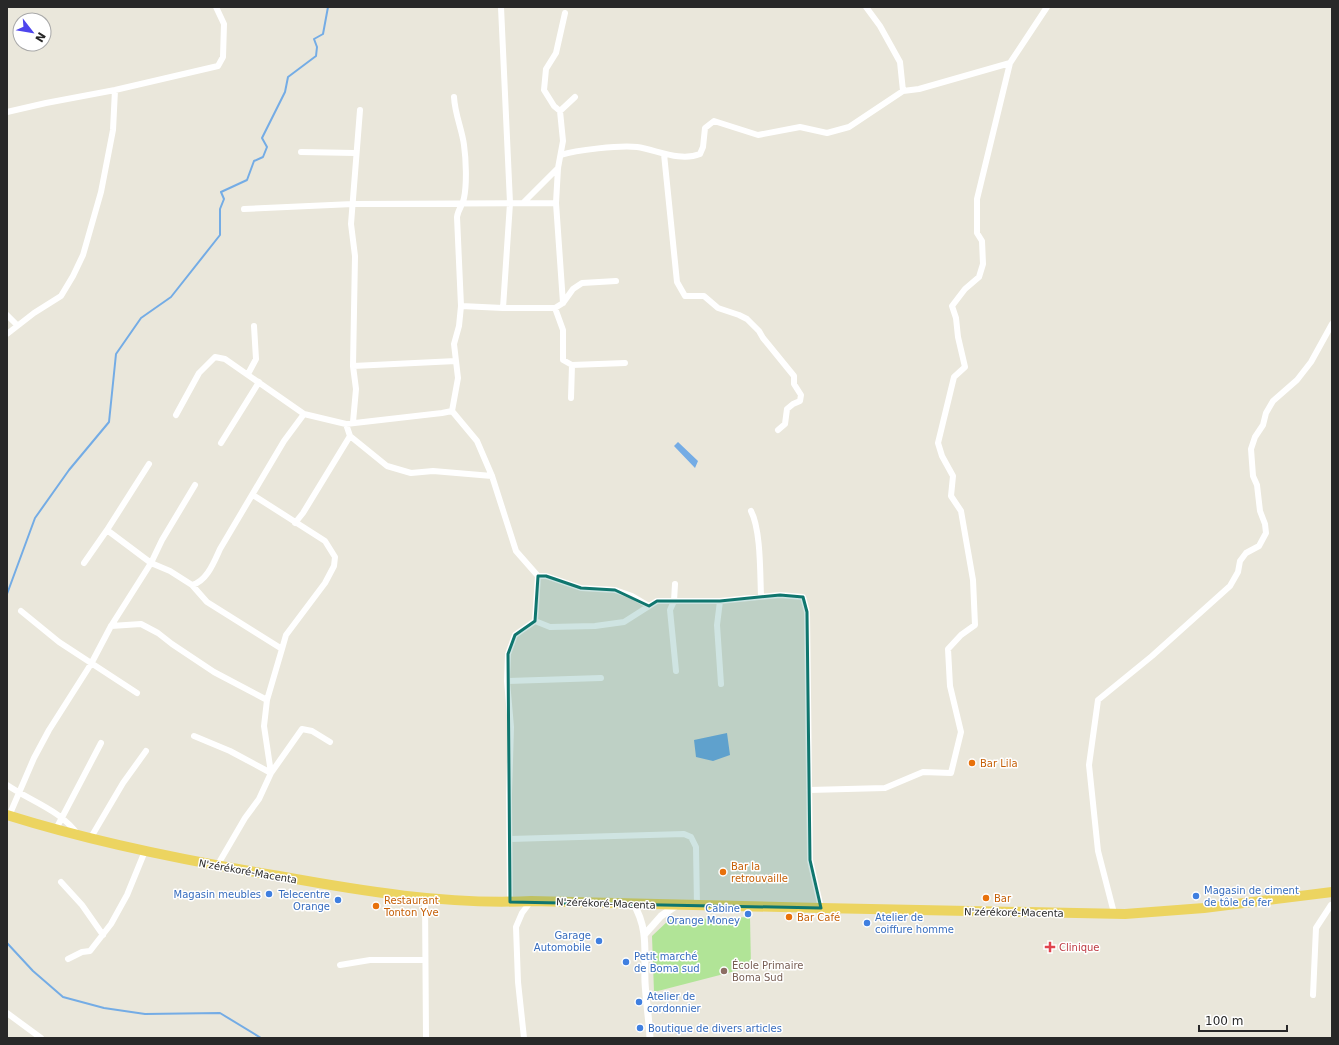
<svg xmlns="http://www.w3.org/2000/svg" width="1339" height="1045" viewBox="0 0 1339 1045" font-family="'DejaVu Sans',sans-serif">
  <rect width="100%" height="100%" fill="#eae7db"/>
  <!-- pitch -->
  <path fill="#b1e497" d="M750,917L751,967L654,992L652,936L669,920Z"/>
  <!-- water -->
  <path fill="#74ace5" d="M678,442L698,461L695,468L674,446Z
    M727,733L730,755L713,761L696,757L694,740Z"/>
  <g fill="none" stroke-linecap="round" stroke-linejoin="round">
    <!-- stream -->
    <path stroke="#74ace5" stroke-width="2" d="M7,594L35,518L69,470L109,422L116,354L141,318L171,297L220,235V209L224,199L221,192L247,180L254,161L263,157L267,147L262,138L285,92L288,77L316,56L317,47L314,39L323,34L328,7
      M7,943L33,971L63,997L104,1008L145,1014L220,1013L261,1038"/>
    <!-- minor -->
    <path stroke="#fff" stroke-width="6" d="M501,7L510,203L503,308
      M866,7L880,26L900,62L903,91
      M560,111L554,106L544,90L546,69L556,53L565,13
      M7,112L46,103L115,90L218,66L223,57L224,24L216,7
      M301,152L355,153
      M664,154L677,282L685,296H704L718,308L739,315L747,319L759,331L763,338L794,376V384L801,395L800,401L793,404L787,409L785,424L778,430
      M561,155C576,150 620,145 637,147C657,150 680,162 700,154L703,147L705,128L714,121L758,135L800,127L827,133L849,127L903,91L919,89L1010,63L1047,7
      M523,203L558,168
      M244,209L353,204L556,203
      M563,303L556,203L558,168L563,141L560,111L575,97
      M461,306L503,308H555L563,303L573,289L582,283L616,281
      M555,308L563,330V360L572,365L571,398
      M7,315L17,325
      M7,334L34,313L61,296L73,276L83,255L101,192L113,130L115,90
      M572,365L625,363
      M353,366L456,361
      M248,374L256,359L254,326
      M452,411L458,378L454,344L459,326L461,306L457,217C458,209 463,205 464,198C467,184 466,159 464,145C462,129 455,115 454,97
      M176,415L199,373L215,357L225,359L304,414
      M353,422L356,389L353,366L355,256L351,224L360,110
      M346,424L350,436L387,466L411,473L433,471L492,476
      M221,443L259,382
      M149,464L107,530L151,563L162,540L195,485
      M253,495L325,541L335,557L334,566L325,583L286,635L282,649L267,700L264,726L271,773
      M751,511C761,530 760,574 761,596
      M295,523L303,513L350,436
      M84,563L107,530
      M538,576H546L581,588L615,590L632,596L649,606
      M675,584L674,601L670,610L676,671
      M192,585L207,602L282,649
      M720,601L717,625L721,684
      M21,611L59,642L137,693
      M535,621L550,627L595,626L624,622L657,601H720L780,595L803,597L807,612L810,860L821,908
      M111,626L141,624L158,633L172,644L214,672L267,700
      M507,681L601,678
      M194,736L230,751L271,773L259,799L245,818L217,866
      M271,773L302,729L312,731L330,742
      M7,785C32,802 61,810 79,836
      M809,790L885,788L923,772L951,773L961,732L950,686L948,649L961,635L975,625L973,580L961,511L951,496L953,476L942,456L938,443L954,377L965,367L958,337L956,318L952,306L965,289L979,277L983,264L982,241L977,233V199L1010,63
      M9,816L34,758L49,730L91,664L111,626L151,563L170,571L192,585C207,581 214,562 220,549L284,441L304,414L346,424L442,413L452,411L477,441L492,476L516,551L538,576L535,621L515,635L508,654L507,681L511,727L509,795L510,902
      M56,829L101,743
      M90,839L123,783L146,751
      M510,839L684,834L691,837L696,847L697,906
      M61,882L82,905L103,935
      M425,898L426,1038
      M1114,913L1098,851L1089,765L1098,700L1152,656L1230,586L1238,572L1240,561L1246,553L1259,546L1266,533L1265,524L1260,511L1257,485L1253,476L1251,449L1255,437L1263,425L1266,413L1273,401L1297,380L1311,362L1332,324
      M68,959L82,952L90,951L111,924L127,895L145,851
      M340,965L370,960H425
      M1313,995L1316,928L1331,905
      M7,1013L41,1038
      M524,1038L518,982L516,927L522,913L531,901"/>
    <!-- tertiary -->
    <path stroke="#fff" stroke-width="7" d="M633,903C649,929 644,953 645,982C646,1001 649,1019 650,1038
      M645,934L661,916L677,905"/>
    <!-- trunk -->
    <path stroke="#ecd460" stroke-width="10" d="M7,815C96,843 187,861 279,876C362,891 446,905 531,901L821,908L1125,914L1204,908L1332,892"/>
  </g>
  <!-- marked area -->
  <path fill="#0f766e" fill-opacity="0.2" stroke="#0f766e" stroke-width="3" stroke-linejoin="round" d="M538,576H546L581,588L615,590L649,606L657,601H720L780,595L803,597L807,612L810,860L821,908L510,902L508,654L515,635L535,621Z"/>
  <!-- markers -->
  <g fill="#e8710a" stroke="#fff" stroke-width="1.5">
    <circle cx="972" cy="763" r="4"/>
    <circle cx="723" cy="872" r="4"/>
    <circle cx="986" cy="898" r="4"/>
    <circle cx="376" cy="906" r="4"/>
    <circle cx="789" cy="917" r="4"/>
  </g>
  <g fill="#3f7fe0" stroke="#fff" stroke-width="1.5">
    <circle cx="269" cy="894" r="4"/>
    <circle cx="1196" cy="896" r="4"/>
    <circle cx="338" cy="900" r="4"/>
    <circle cx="748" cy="914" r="4"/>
    <circle cx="867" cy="923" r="4"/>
    <circle cx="599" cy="941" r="4"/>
    <circle cx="626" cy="962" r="4"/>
    <circle cx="639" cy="1002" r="4"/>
    <circle cx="640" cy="1028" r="4"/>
  </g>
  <path fill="#e0444e" stroke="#fff" stroke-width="1.5" d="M1048 941h4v4h4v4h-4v4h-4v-4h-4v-4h4z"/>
  <circle fill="#8d6e63" stroke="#fff" stroke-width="1.5" cx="724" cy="971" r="4"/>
  <g text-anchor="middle" stroke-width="3" stroke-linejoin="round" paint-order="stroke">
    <!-- food labels -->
    <g font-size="10" fill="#c56008" stroke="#fff" text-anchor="start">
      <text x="980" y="767">Bar Lila</text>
      <text x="731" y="870">Bar la<tspan x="731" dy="12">retrouvaille</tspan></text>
      <text x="994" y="902">Bar</text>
      <text x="384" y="904">Restaurant<tspan x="384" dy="12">Tonton Yve</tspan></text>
      <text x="797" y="921">Bar Café</text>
    </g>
    <!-- street labels -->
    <g font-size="10" fill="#282828" stroke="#fff">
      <text transform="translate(248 871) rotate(10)" y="4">N'zérékoré-Macenta</text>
      <text transform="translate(606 903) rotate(2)" y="4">N'zérékoré-Macenta</text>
      <text transform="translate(1014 912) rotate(1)" y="4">N'zérékoré-Macenta</text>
    </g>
    <!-- shop labels -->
    <g font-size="10" fill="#366cbe" stroke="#fff" text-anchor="start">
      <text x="1204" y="894">Magasin de ciment<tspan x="1204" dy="12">de tôle de fer</tspan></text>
      <text x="261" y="898" text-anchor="end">Magasin meubles</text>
      <text x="330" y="898" text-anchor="end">Telecentre<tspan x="330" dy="12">Orange</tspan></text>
      <text x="740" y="912" text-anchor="end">Cabine<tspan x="740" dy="12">Orange Money</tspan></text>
      <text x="875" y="921">Atelier de<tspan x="875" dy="12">coiffure homme</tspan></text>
      <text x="591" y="939" text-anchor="end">Garage<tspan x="591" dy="12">Automobile</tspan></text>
      <text x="634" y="960">Petit marché<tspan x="634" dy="12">de Boma sud</tspan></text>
      <text x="647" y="1000">Atelier de<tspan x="647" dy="12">cordonnier</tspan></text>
      <text x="648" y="1032">Boutique de divers articles</text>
    </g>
    <!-- health labels -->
    <g font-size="10" fill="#be3a42" stroke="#fff" text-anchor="start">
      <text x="1059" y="951">Clinique</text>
    </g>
    <!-- education labels -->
    <g font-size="10" fill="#785e54" stroke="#fff" text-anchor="start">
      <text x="732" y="969">École Primaire<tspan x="732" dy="12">Boma Sud</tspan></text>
    </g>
  </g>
  <!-- border -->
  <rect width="1339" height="1045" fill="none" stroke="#282828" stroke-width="16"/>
  <!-- north arrow -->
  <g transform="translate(32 32) rotate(121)"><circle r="19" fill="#ffffff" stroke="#a9a9a9"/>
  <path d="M0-3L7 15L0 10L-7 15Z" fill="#4e45ed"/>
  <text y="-6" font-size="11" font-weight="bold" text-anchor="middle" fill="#282828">N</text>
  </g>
  <!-- scale -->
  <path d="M1199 1025v6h88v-6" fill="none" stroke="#282828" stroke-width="2"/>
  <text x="1205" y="1025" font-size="12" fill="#282828" stroke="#ffffff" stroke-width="3" paint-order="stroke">100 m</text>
</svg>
